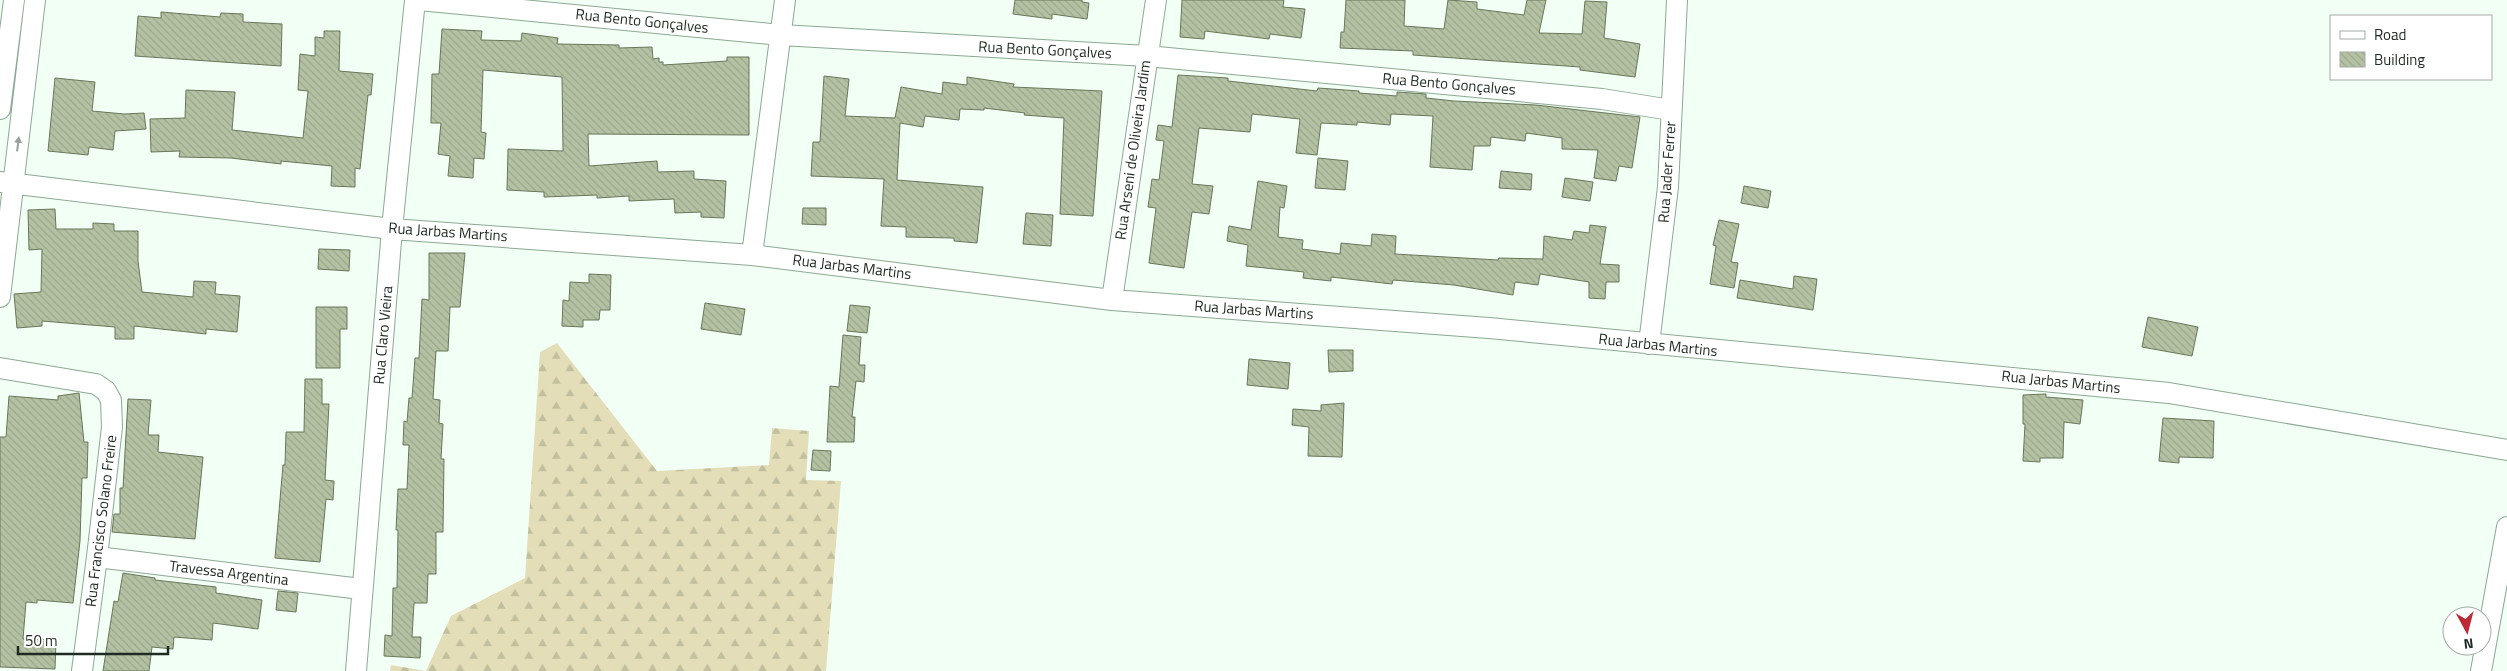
<svg xmlns="http://www.w3.org/2000/svg" width="2507" height="671" viewBox="0 0 2507 671" font-family="'Titillium Web',sans-serif">
  <defs>
    <pattern id="forest-firs" width="22" height="20" patternUnits="userSpaceOnUse" patternTransform="scale(1.25)"><rect width="22" height="20" fill="#e3deb8"/><path d="M5 1l3.5 6h-7zM16 11l3.5 6h-7z" fill="#c2bf9e"/></pattern>
    <pattern id="building-back-hatch" width="6" height="6" patternUnits="userSpaceOnUse" patternTransform="scale(1.25)"><rect width="6" height="6" fill="#b4c2a3"/><path d="M-1 5l2 2M0 0l6 6M5-1l2 2" fill="none" stroke="#9aa78c"/></pattern>
  </defs>
  <rect width="100%" height="100%" fill="#f2fff5"/>
  <!-- forest -->
  <path fill="url(#forest-firs)" d="M557,343L657,471L769,465L772,428L809,431L806,480L841,481L826,671H390L391,665L426,671L451,616L525,578L540,352Z"/>
  <!-- building -->
  <path fill="url(#building-back-hatch)" stroke="#697659" d="M1015,0H1082V2L1089,3L1087,19L1052,14V19L1013,14Z
    M1182,0H1284L1283,7L1305,9L1301,38L1270,34L1269,39L1205,31L1204,39L1180,37Z
    M1346,0H1405L1404,26L1444,29L1448,0L1477,2V9L1524,15L1527,0H1546L1539,33L1582,34L1585,1L1607,2L1604,38L1640,44L1635,77L1580,70V67L1413,55V51L1340,48L1341,32H1344Z
    M161,12L220,17L221,13L243,14V22L282,24L281,66L135,56L138,16L161,18Z
    M442,29L482,31L481,40L521,41L522,33L558,38L557,44L619,45V48L652,47L653,59L659,58V62H663V65L727,61V57H749V135L588,134L589,166L657,161L658,172L694,171V179L726,181L724,218L701,217V212L675,213L674,199L629,201V196L597,198V195L544,197V192L507,190L508,149L563,151L562,77L483,70L481,132L486,133L484,159L474,158L473,178L448,176L450,156L438,154L441,123H431L432,74H439Z
    M324,31H340L339,71L373,74L371,95H368L360,169L355,168V187L331,186L332,166L281,161V164L231,158L179,157L180,151L151,152L150,119L185,118L186,90L235,92L232,130L303,138L308,91L298,90L300,54L315,56V37L324,38Z
    M1178,75L1228,78V81L1317,91L1318,88L1359,91V93L1397,96V92L1426,94V98L1454,101L1536,105L1640,117L1632,168L1619,166L1616,181L1594,178L1598,150L1562,149V138L1526,133L1525,141L1491,137L1490,146H1474L1472,170L1430,167L1433,116L1391,114L1390,125L1357,122V125L1321,123L1317,155L1296,153L1300,119L1252,114L1250,132L1199,128L1192,184L1213,186L1209,214L1192,212L1184,268L1149,263L1156,208L1148,207L1152,179L1159,180L1164,141L1156,140L1158,125L1172,127Z
    M824,76L849,79L845,116L895,118L901,87L942,94L943,82L967,85V77L1014,84L1013,87L1102,91L1093,216L1060,214L1064,118L1024,115L1025,113L984,108V110L960,109L959,120L925,116L923,127L900,123L897,180L983,187L977,243L954,241V238L906,237V227L881,226L884,179L811,176L813,142H820Z
    M55,78L95,82L92,111L124,114L144,113L146,129L115,131L113,150L89,147L88,155L48,151Z
    M1318,158L1348,161L1345,190L1315,188Z
    M1501,171L1532,174L1531,190L1499,188Z
    M1565,178L1593,182L1590,201L1562,197Z
    M1258,181L1287,186L1284,208L1280,207L1278,237L1303,240L1302,249L1340,254L1341,243L1371,246L1372,234L1396,236L1395,254L1498,260L1499,258L1543,259L1544,236L1572,240L1574,231L1589,233L1590,225L1606,227L1600,264L1619,265V282H1606L1605,299L1589,298V282L1540,274L1538,285L1515,282L1513,295L1454,285L1393,280L1392,284L1331,277V281L1303,278L1304,272L1246,266L1248,245L1227,241L1229,226L1251,230Z
    M1744,186L1771,191L1768,208L1741,203Z
    M803,208H826V225L802,224Z
    M55,209L56,229H93V223L114,224V231H138V261L142,292L193,297L194,281L216,282L215,294L240,296L237,332L206,329V334L134,326V339H115V327L42,321V326L17,328L14,294L41,292L42,249L29,250L28,210Z
    M1026,213L1053,215L1051,246L1023,244Z
    M1719,220L1739,224L1731,262L1738,263L1734,288L1710,284L1716,246L1713,245Z
    M319,249L350,250L349,271L318,269Z
    M429,253H465L460,307H450L448,351H436L433,399L440,400L439,423L443,424L441,459H444L443,532H436V574H428L427,603H414L412,637H421L420,658L384,656L385,635L392,636L393,588H397L398,530H396L398,489H407L409,445H403L404,421L407,422L409,398H412L415,358H419L422,299L429,300Z
    M589,274L611,275L610,310H600L599,320H583V327L562,326L563,300L569,301L570,282L589,283Z
    M1794,276L1817,279L1813,310L1737,298L1740,280L1793,289Z
    M705,303L745,309L741,335L701,329Z
    M850,305L870,307L867,333L847,331Z
    M316,307H347V329H340V368H316Z
    M2148,317L2198,327L2192,356L2142,347Z
    M843,335L861,337L859,365H865L864,382L856,381L852,417H855L854,442H827L830,386L839,387Z
    M1328,350H1353V371L1329,372Z
    M1249,359L1290,363L1288,389L1247,385Z
    M305,379H322V404H329L325,480L334,481L333,500L326,499L320,562L275,558L283,465H285L286,432H304Z
    M79,393L84,442H88L87,478H82L80,541L73,603L37,600V603L26,602L23,639L56,640L55,669L0,667V437H6L9,396L58,400V396Z
    M2046,394V397L2083,400L2080,424L2064,422L2063,458H2040V462L2023,461L2025,424H2023V395Z
    M128,399L151,400L148,435H159L158,452L203,457L195,539L112,532L114,514H120V488H123Z
    M1344,403L1342,457L1308,456L1309,427L1292,425L1293,409L1321,411V405Z
    M2163,418L2214,421L2213,458L2179,457V463L2159,461Z
    M813,450L831,451L830,471L811,470Z
    M123,573L155,578V580L216,587V593L262,600L258,629L213,623L212,640L174,637L173,649L152,647L149,671H103L114,601L118,602Z
    M278,591L298,593L296,612L276,610Z"/>
  <g fill="none" stroke-linecap="round" stroke-linejoin="round">
    <!-- street casing -->
    <g stroke="#8ba993" stroke-width="22">
      <path id="street" d="M419,0L781,35L1147,56L1602,99L1671,110
        M0,109L14,0
        M0,182L392,229L752,255L1112,300L1489,328L2169,393L2507,450
        M752,255L785,0
        M0,297L35,0
        M1112,300L1156,0
        M1649,344L1668,187L1677,0
        M0,368L96,384L106,391L111,400L112,427L97,557L82,671
        M97,557L361,589
        M356,671L392,229L415,0
        M2481,671L2507,527"/>
    </g>
    <!-- street -->
    <use href="#street" stroke="#fff" stroke-width="20"/>
  </g>
  <!-- one-way arrows -->
  <defs><path id="oneway-solid" d="M-6-.8H1V-3.2L6.5 0L1 3.2V.8H-6Z" transform="scale(1.25)"/></defs>
  <use fill="#9aa09c" href="#oneway-solid" transform="translate(18 144) rotate(-83)"/>
  <g text-anchor="middle" stroke-width="4" stroke-linejoin="round" paint-order="stroke">
    <!-- street labels -->
    <g font-size="15" fill="#1f2b22" stroke="#fff">
      <text transform="translate(642 21) rotate(6)" y="5">Rua Bento Gonçalves</text>
      <text transform="translate(1045 50) rotate(3)" y="5">Rua Bento Gonçalves</text>
      <text transform="translate(1449 84) rotate(5)" y="5">Rua Bento Gonçalves</text>
      <text transform="translate(1133 150) rotate(-82)" y="5">Rua Arseni de Oliveira Jardim</text>
      <text transform="translate(1667 172) rotate(-86)" y="5">Rua Jader Ferrer</text>
      <text transform="translate(448 232) rotate(4)" y="5">Rua Jarbas Martins</text>
      <text transform="translate(852 267) rotate(7)" y="5">Rua Jarbas Martins</text>
      <text transform="translate(1254 310) rotate(4)" y="5">Rua Jarbas Martins</text>
      <text transform="translate(383 335) rotate(-85)" y="5">Rua Claro Vieira</text>
      <text transform="translate(1658 345) rotate(6)" y="5">Rua Jarbas Martins</text>
      <text transform="translate(2061 382) rotate(6)" y="5">Rua Jarbas Martins</text>
      <text transform="translate(101 521) rotate(-83)" y="5">Rua Francisco Solano Freire</text>
      <text transform="translate(229 573) rotate(7)" y="5">Travessa Argentina</text>
    </g>
  </g>
  <!-- legend -->
  <rect x="2330" y="15" width="162" height="65" fill="#ffffff" stroke="#a5aaa7"/>
  <rect x="2340" y="31" width="25" height="8" fill="#ffffff" stroke="#a5aaa7"/>
  <text x="2374" y="40" font-size="15" fill="#1f2b22">Road</text>
  <rect x="2340" y="52" width="25" height="15" fill="url(#building-back-hatch)" stroke="#a5aaa7"/>
  <text x="2374" y="65" font-size="15" fill="#1f2b22">Building</text>
  <!-- north arrow -->
  <g transform="translate(2467 631) rotate(173)"><circle r="24" fill="#ffffff" stroke="#a5aaa7"/>
  <path d="M0-4L9 19L0 12L-9 19Z" fill="#bb2a35"/>
  <text y="-8" font-size="14" font-weight="bold" text-anchor="middle" fill="#1f2b22">N</text>
  </g>
  <!-- scale -->
  <path d="M18 646v8h150v-8" fill="none" stroke="#1f2b22" stroke-width="2.5"/>
  <text x="25" y="646" font-size="15" fill="#1f2b22" stroke="#ffffff" stroke-width="4" paint-order="stroke">50 m</text>
</svg>
